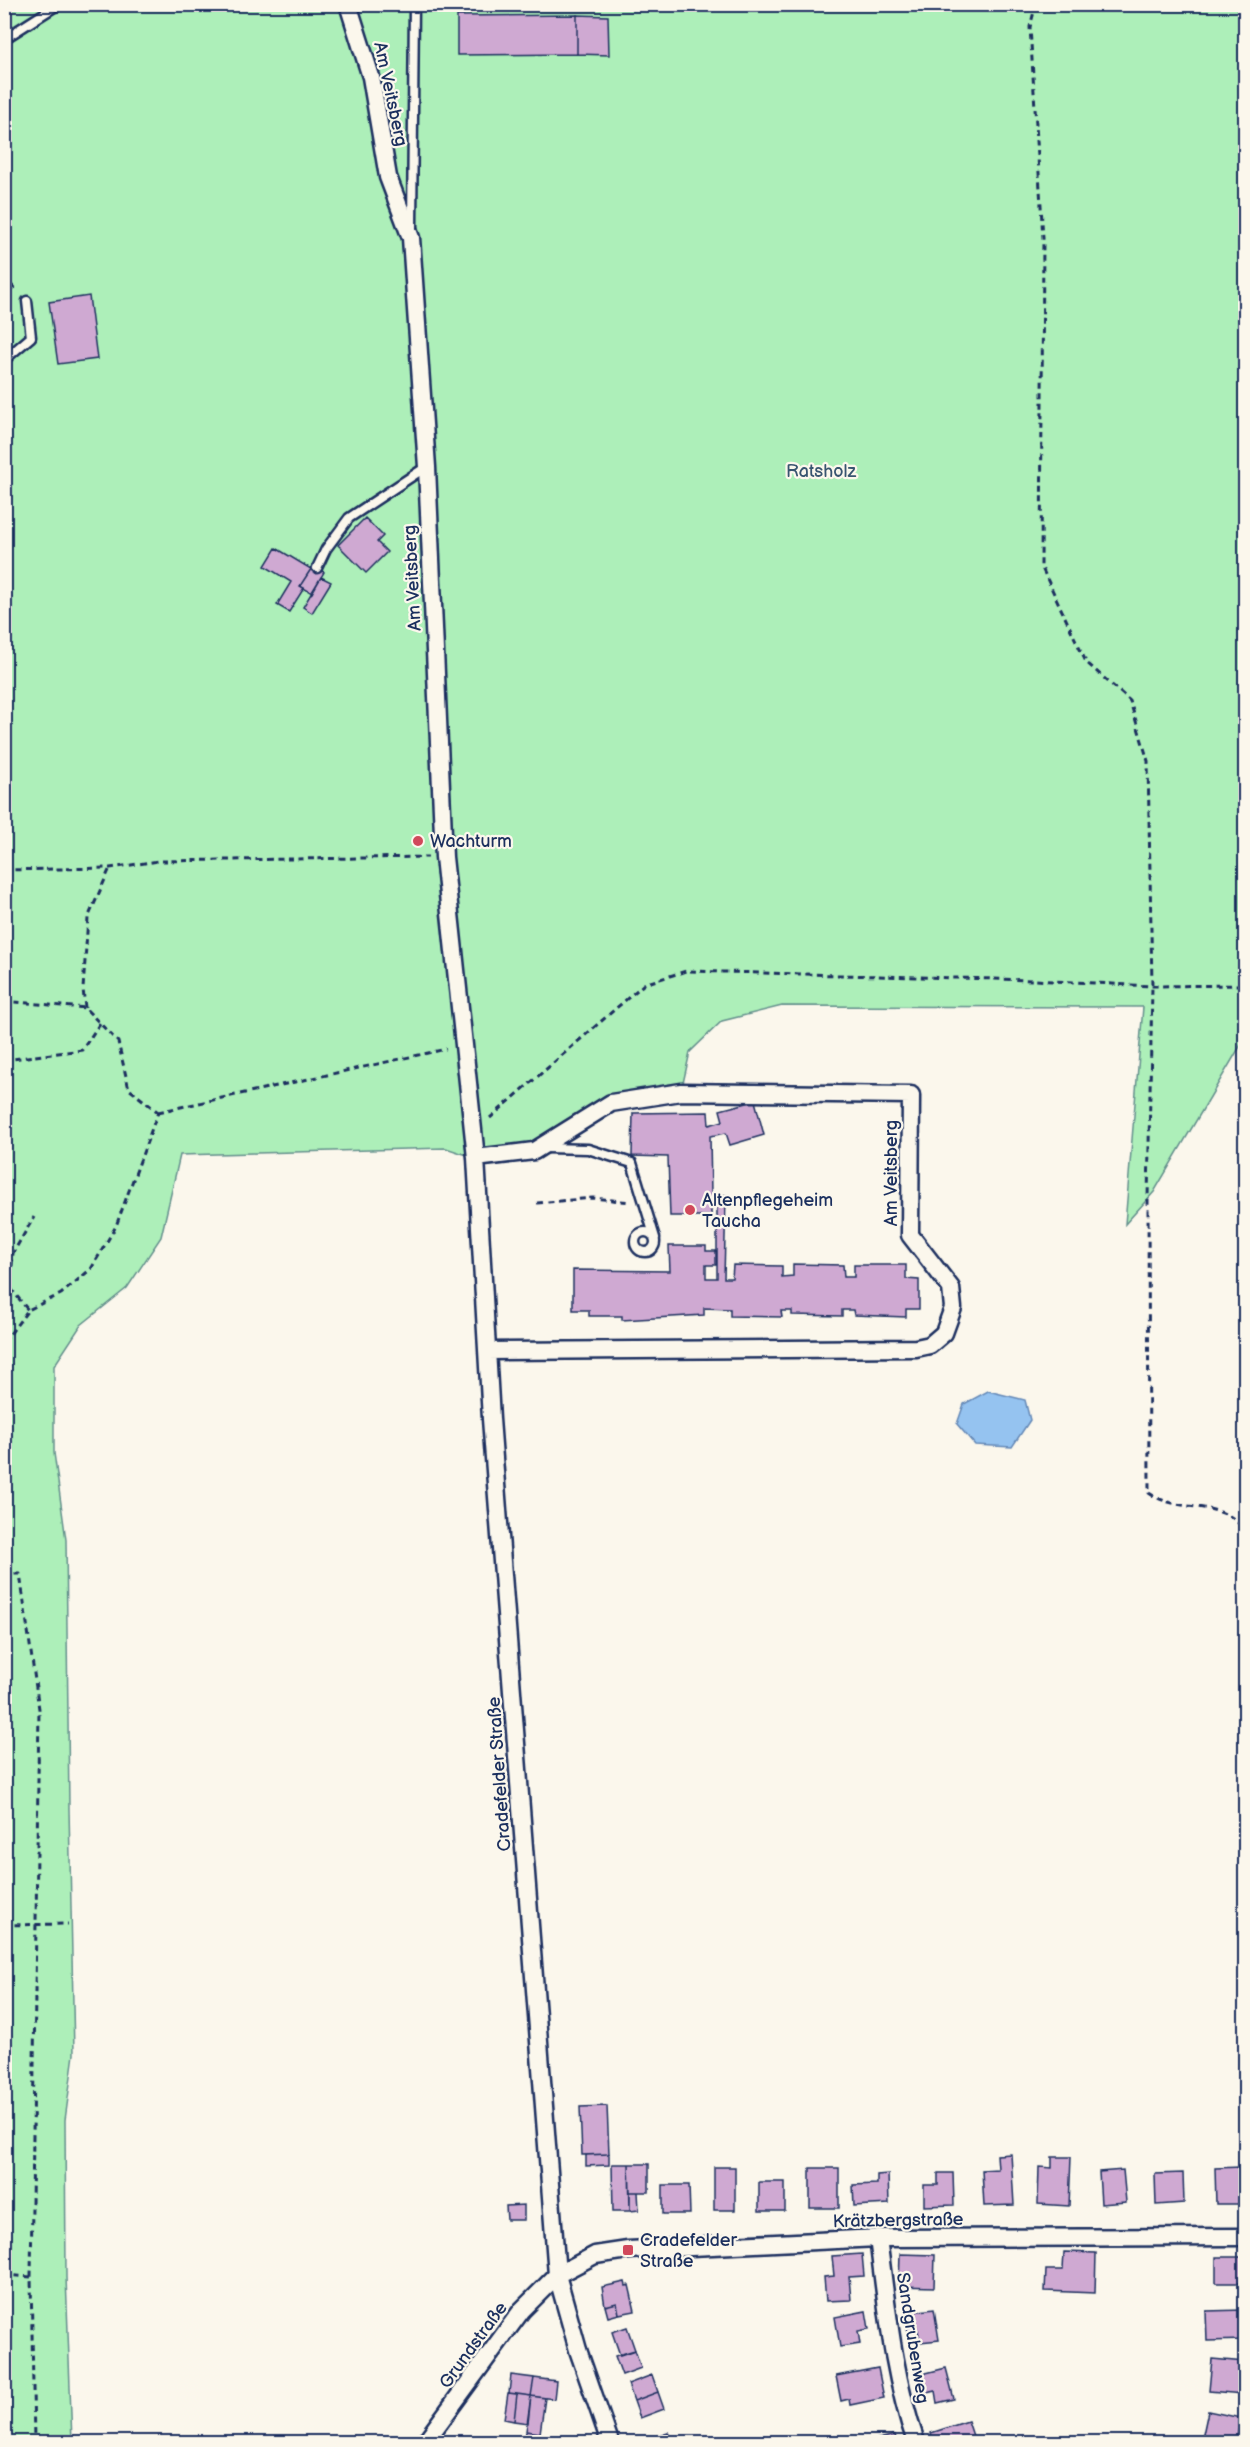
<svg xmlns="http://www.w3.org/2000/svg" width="1250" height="2447" viewBox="0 0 1250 2447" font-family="'Balsamiq Sans',sans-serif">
  <rect width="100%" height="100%" fill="#fbf7ec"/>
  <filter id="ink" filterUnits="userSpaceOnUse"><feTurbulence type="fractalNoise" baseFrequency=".0167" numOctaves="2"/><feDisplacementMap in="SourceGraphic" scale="12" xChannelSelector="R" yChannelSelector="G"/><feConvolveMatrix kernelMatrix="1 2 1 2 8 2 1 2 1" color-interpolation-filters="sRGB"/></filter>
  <g filter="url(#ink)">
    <!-- green -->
    <path fill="#adefb9" stroke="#648f8c" stroke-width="1.5" d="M5,5H1245V1038L1154,1192L1125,1224L1143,1007L782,1006L722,1021L690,1052L681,1092L611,1103L534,1151L476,1158L446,1148L180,1155L161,1237L127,1288L81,1325L54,1366V1453L66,1540L69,1809L74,2054L65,2120L66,2277L72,2442H5Z"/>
    <!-- water -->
    <path fill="#95c3f0" stroke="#6488b6" stroke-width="1.5" d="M988,1391L1025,1400L1030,1420L1012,1447L975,1445L957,1424L964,1404Z"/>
    <!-- building -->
    <path fill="#cfa9d2" stroke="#1b2f5e" stroke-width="1.5" d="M577,15V54L457,55V16Z
      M577,15L608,16L609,55L577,54Z
      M89,296L97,359L58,364L49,302Z
      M365,518L383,536L377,542L387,552L366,573L338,545Z
      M276,548L311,569L300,586L304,588L289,612L277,605L291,582L265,566Z
      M313,566L324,572L312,593L300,586Z
      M321,577L331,582L312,613L303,607Z
      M755,1101L764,1135L730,1145L726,1133L710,1136L711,1195H726L724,1278H732L733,1265L782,1266V1277L793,1276V1264L843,1265L844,1277H854V1265H906V1279L919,1280V1309H906V1317L854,1315L853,1310H842V1316L792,1315V1311H781L782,1317L730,1316V1309L704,1308V1315L622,1320V1316H589V1310H573V1270L670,1271L669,1246H706V1251H716V1265H706V1278H717V1203H711V1216H670L668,1157L632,1156L633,1113L708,1112L709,1125L723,1121L720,1110Z
      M1242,1452H1246V1481H1241Z
      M607,2106L609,2154L582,2155L580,2107Z
      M609,2154V2165L586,2166V2155Z
      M1011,2154L1014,2205L984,2206L982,2170L998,2169L997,2155Z
      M1052,2157H1071L1069,2206L1038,2204L1039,2167L1052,2168Z
      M612,2164H629L630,2211H613Z
      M629,2164H649V2192H630Z
      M714,2167H735V2210H714Z
      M1241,2167L1242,2204H1216L1215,2168Z
      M810,2168H839V2208H810Z
      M1123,2170L1126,2202L1101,2204L1099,2172Z
      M938,2173H953L954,2205L924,2206V2185H938Z
      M1183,2173L1184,2203L1156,2205L1155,2174Z
      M888,2174L889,2204L854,2206L853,2185L877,2184V2175Z
      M759,2182H785V2211H759Z
      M663,2185H689L690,2214H663Z
      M630,2192H638L639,2210L630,2211Z
      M524,2205V2220H507L506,2206Z
      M1064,2252L1096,2253L1095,2293L1045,2291L1046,2270H1063Z
      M862,2254L864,2276L849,2277L851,2300L826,2301L824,2277L834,2276L832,2256Z
      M900,2254L935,2255L934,2287L899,2286Z
      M1216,2257H1245V2283H1216Z
      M625,2282L626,2286L629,2285L635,2311L619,2314L617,2303L605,2306L602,2287Z
      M617,2303L619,2314L608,2317L605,2306Z
      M934,2309L939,2340L920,2342L918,2330L907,2331L905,2313Z
      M1244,2310V2340L1207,2341L1206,2311Z
      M866,2311L869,2329L858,2331L860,2344L840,2347L835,2317Z
      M627,2327L635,2350L620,2355L612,2332Z
      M635,2350L641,2368L622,2375L615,2356Z
      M1212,2359L1245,2362L1243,2394L1209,2391Z
      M878,2368L884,2398L850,2405L849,2399L841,2401L836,2376Z
      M946,2368L954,2399L937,2403L935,2391L922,2394L918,2375Z
      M511,2375L534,2378L531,2396L509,2393Z
      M652,2375L658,2392L634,2401L628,2384Z
      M534,2378L556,2381L554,2399L531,2396Z
      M658,2392L664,2409L640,2418L634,2401Z
      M508,2393L517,2394L514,2421L504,2419Z
      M517,2394L531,2396L528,2423L514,2421Z
      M531,2396L545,2398L540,2433L526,2431Z
      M1208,2411L1241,2418L1236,2442H1220L1202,2439Z
      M968,2421L975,2442H934L931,2433Z
      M526,2431L540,2433L539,2442L525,2441Z
      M668,2432L671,2439L662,2442H648L647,2439Z
      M895,2435L897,2442H867Z"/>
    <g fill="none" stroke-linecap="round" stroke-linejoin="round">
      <!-- lane casing -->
      <g stroke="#1b2f5e" stroke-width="13">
        <path id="lane" d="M4,39L59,4
          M412,228L414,4
          M4,360L31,337L27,301
          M317,568L326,549L349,518L426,467
          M545,1148L588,1149L632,1163L655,1238
          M635 1242a10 10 0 1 1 20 0a10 10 0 1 1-20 0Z"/>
      </g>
      <!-- street casing -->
      <g stroke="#1b2f5e" stroke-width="21">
        <path id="street" d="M348,4L371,77L388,177L411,238L427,467L444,857L476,1158L491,1419L557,2275L578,2350L610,2442
          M476,1158L534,1151L611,1103L681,1092L911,1095L910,1235L951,1288L953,1308L944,1333L930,1345L916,1348L487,1351
          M878,2238C887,2307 893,2376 916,2442
          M425,2442L522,2310L557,2275L595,2255L628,2250L878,2238L1246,2237"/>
      </g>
      <!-- path -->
      <path stroke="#1b2f5e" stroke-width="3" stroke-dasharray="6 4.5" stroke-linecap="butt" d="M1036,4L1030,27L1043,238L1041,566L1086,662L1130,701L1148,761L1152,986L1148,1199L1149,1493C1175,1511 1205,1502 1231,1517C1236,1520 1241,1526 1246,1530
        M4,277L17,291
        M4,870L110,868L159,861L428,857
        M4,1001L85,1008L118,1042L129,1089L158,1112
        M85,1008L83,989L88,918L110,868
        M4,1060L82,1050L100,1023
        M158,1112L446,1049
        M490,1118L644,984L686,971L1034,980L1152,986L1246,985
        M537,1203L593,1198L631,1202
        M4,1280L28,1310
        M10,1287L13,1253L34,1217
        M4,1342L28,1310L61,1294L91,1269L116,1226L158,1112
        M4,1574H20L39,1709L31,2277L34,2442
        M4,1925L68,1924
        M4,2275L31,2277"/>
      <!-- lane -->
      <use href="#lane" stroke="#fbf7ec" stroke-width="8"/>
      <!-- street -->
      <use href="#street" stroke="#fbf7ec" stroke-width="16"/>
    </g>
  </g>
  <!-- markers -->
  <g fill="#d1495b" stroke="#fbf7ec" stroke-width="2">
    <circle cx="418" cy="841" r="6"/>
    <circle cx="690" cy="1210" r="6"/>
    <rect x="622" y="2244" width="12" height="12" rx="3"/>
  </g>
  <g text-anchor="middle" stroke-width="4.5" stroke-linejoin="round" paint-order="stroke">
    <!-- street labels -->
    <g font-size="18" fill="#1b2f5e" stroke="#fbf7ec">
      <text transform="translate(391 94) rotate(78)" y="6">Am Veitsberg</text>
      <text transform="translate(412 578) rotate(-93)" y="6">Am Veitsberg</text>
      <text transform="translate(891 1173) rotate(-90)" y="6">Am Veitsberg</text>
      <text transform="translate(499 1774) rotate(-94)" y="6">Cradefelder Straße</text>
      <text transform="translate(898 2220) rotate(-1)" y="6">Krätzbergstraße</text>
      <text transform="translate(913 2338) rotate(81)" y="6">Sandgrubenweg</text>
      <text transform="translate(473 2345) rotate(-54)" y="6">Grundstraße</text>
    </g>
    <!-- park labels -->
    <g font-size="18" fill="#385570" stroke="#fbf7ec">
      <text x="821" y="477">Ratsholz</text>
    </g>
    <!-- poi labels -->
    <g font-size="18" fill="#1b2f5e" stroke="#fbf7ec" text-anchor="start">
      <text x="430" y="847">Wachturm</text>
      <text x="702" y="1206">Altenpflegeheim<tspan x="702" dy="21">Taucha</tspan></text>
      <text x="640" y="2246">Cradefelder<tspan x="640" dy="21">Straße</tspan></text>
    </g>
  </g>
  <!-- margin -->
  <rect width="1250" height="2447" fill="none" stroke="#fbf7ec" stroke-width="24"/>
  <rect x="12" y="12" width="1226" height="2423" fill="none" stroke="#1b2f5e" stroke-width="2" filter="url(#ink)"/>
</svg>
